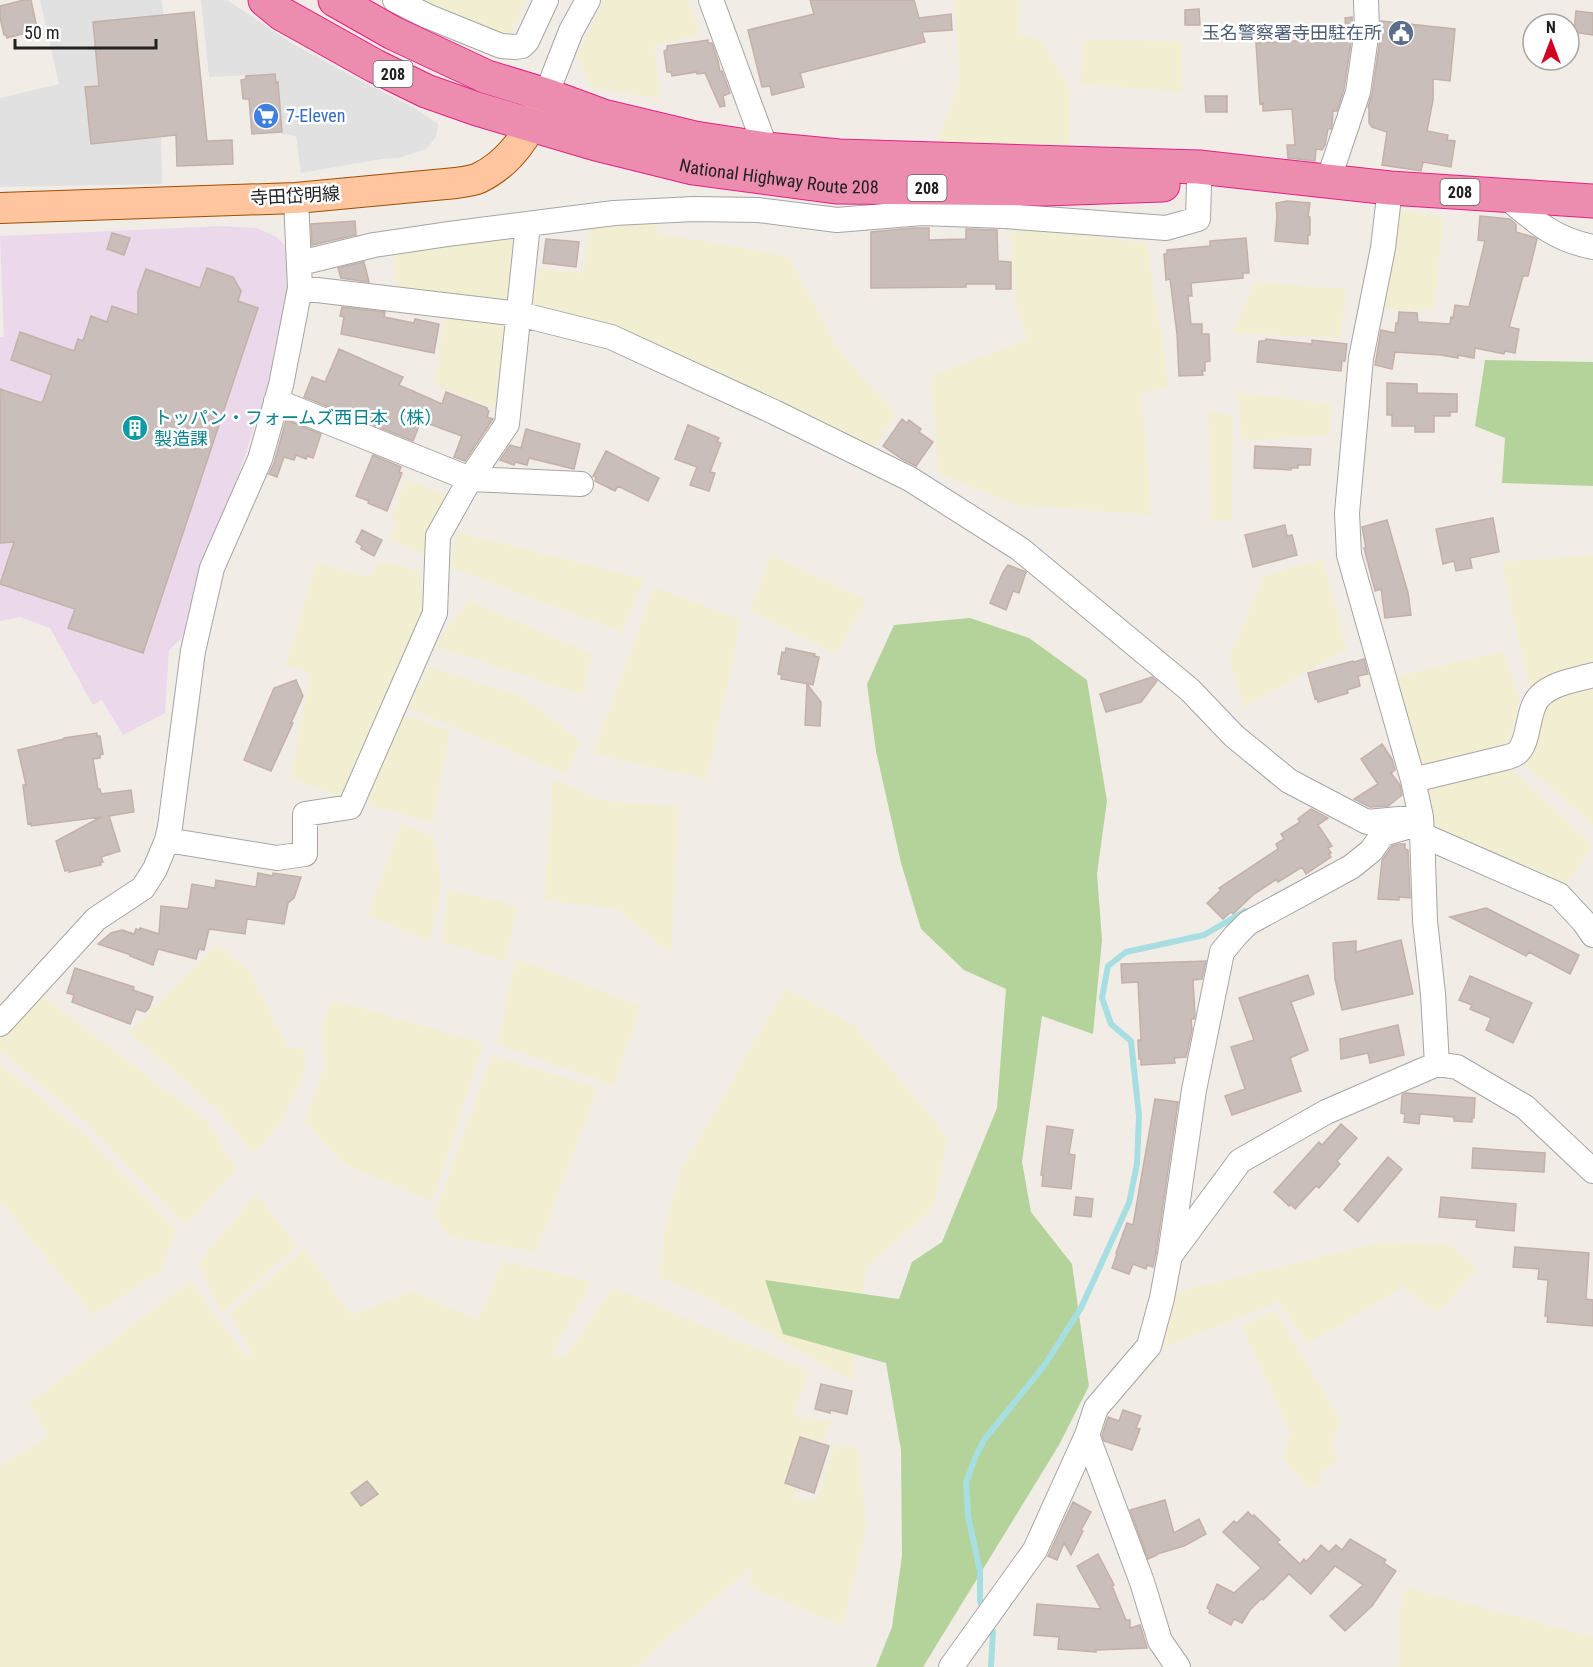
<svg xmlns="http://www.w3.org/2000/svg" width="1593" height="1667" viewBox="0 0 1593 1667" font-family="'Roboto Condensed','Noto Sans JP',sans-serif">
  <rect width="100%" height="100%" fill="#f2ece7"/>
  <!-- industrial -->
  <path fill="#ebd9eb" d="M223,226L256,228L277,237L289,250L287,327L190,624L181,639L169,650L165,713L123,735L102,700L93,705L50,628L20,617L0,621V337H4L0,236Z"/>
  <!-- farmland -->
  <path fill="#f1eed2" d="M407,0H525L511,34L493,35Z
    M605,0H688L699,35L654,45L661,99L591,87L577,55Z
    M954,0H1020L1018,34L1041,40L1069,87V153L933,151L960,81Z
    M1083,40L1181,41L1183,92L1080,84Z
    M1396,209L1444,217L1434,310L1382,309Z
    M656,218L658,233L788,256L840,352L896,413L872,451L530,309L539,269L583,273L591,224Z
    M1010,227L1147,243L1169,388L1141,393L1152,515L1015,505L938,473L931,376L1028,339L1015,304Z
    M522,231L513,309L397,293L393,251Z
    M1255,282L1347,289L1340,338L1233,333Z
    M445,312L511,321L500,410L435,385Z
    M1237,392L1332,404L1330,435L1242,441Z
    M1208,411L1233,415L1232,521H1212Z
    M406,480L447,495L425,556L389,538L398,522L391,519Z
    M457,532L644,579L622,632L450,567Z
    M771,555L867,600L835,654L750,610Z
    M1593,555V670L1530,692L1502,562Z
    M1323,560L1339,617L1346,649L1244,707L1229,657L1265,575Z
    M379,562L420,570L424,613L348,800L291,777L310,673L286,665L316,563L369,577Z
    M654,587L741,620L707,779L593,754Z
    M468,600L592,654L583,695L435,646Z
    M1503,651L1520,698L1508,743L1422,768L1395,677Z
    M429,667L523,697L581,742L566,774L408,708Z
    M1593,687V825L1523,763L1548,702Z
    M395,712L450,730L433,822L368,805L375,753Z
    M1510,768L1593,846L1566,884L1435,826L1427,788Z
    M553,779L604,801L679,806L671,953L617,909L544,900Z
    M401,824L434,837L441,884L430,942L368,915Z
    M447,889L518,906L505,961L443,942Z
    M217,944L250,972L288,1048L305,1049V1070L282,1121L253,1154L222,1114L129,1033Z
    M516,958L640,1006L614,1086L497,1044Z
    M785,988L854,1025L948,1137L934,1207L866,1268L852,1381L704,1296L659,1277L665,1227L680,1172Z
    M36,991L207,1121L236,1169L186,1225L82,1119L0,1051V1035Z
    M333,1000L483,1043L433,1202L343,1163L304,1122L324,1069L321,1025Z
    M492,1056L598,1088L536,1252L449,1237L434,1215Z
    M0,1064L82,1132L176,1229L161,1271L93,1315L0,1201Z
    M256,1193L297,1246L222,1313L198,1263Z
    M1382,1242L1448,1244L1477,1269L1438,1313L1403,1287L1308,1344L1279,1302L1157,1350L1168,1294Z
    M304,1249L351,1315L413,1291L478,1320L503,1261L592,1282L552,1352L565,1358L613,1287L809,1371L793,1416L833,1421L794,1498L816,1501L835,1445L858,1448L867,1526L843,1626L748,1586L753,1566L669,1637L638,1667H0V1466L49,1436L29,1403L191,1281L246,1357L252,1354L230,1313Z
    M1276,1311L1340,1420L1332,1442L1338,1461L1319,1473L1323,1482L1308,1489L1284,1459L1290,1432L1241,1325Z
    M1406,1587L1593,1637V1667H1398L1399,1618Z"/>
  <!-- forest -->
  <path fill="#b4d39a" d="M1485,360L1593,362V486L1502,483L1505,438L1475,426Z
    M970,618L1029,638L1087,680L1107,801L1097,874L1102,940L1093,1034L1042,1016L1022,1162L1031,1212L1072,1264L1089,1386L1059,1445L923,1667H876L892,1627L902,1556L901,1450L886,1363L783,1334L765,1280L899,1299L912,1262L942,1242L997,1108L1006,989L964,970L921,929L901,863L876,751L867,684L894,625Z"/>
  <!-- parking -->
  <path fill="#e1e1e1" d="M40,0H161L164,15L93,23L99,86L85,88L91,144L161,137L162,184L0,187V98L59,84Z
    M201,0H227L293,44L357,79L413,107L438,124L437,133L434,140L426,149L399,158L382,159L301,173L296,136L282,134L279,83H276L275,74L209,77Z"/>
  <g fill="none" stroke-linecap="round" stroke-linejoin="round">
    <!-- stream -->
    <path stroke="#a6dee1" stroke-width="6" d="M984,1612L980,1601V1571L968,1516L966,1483L975,1458L984,1440L1044,1366L1081,1308L1129,1203L1137,1164L1139,1116L1131,1041L1111,1024L1102,998L1108,966L1126,952L1204,935L1245,911
      M988,1625L993,1632L991,1667"/>
  </g>
  <!-- building -->
  <path fill="#cabeba" stroke="#c4b0a8" stroke-width="1.5" d="M24,0H31L37,28L26,30V33L7,38L6,35H4L0,17V6Z
    M810,0H914L919,18L951,14L952,30L922,32L925,42L800,73L804,87L772,95L770,86L762,87L748,30L814,14Z
    M1199,9L1200,25H1185V10Z
    M1576,11L1593,13V35L1574,32Z
    M194,12L207,141L232,140L233,164L177,166L176,135L91,144L85,87L99,86L93,22Z
    M1352,17L1353,29L1344,89L1337,111H1333L1332,125L1331,129H1328L1325,145L1322,150L1316,149L1315,161L1288,158L1287,145H1295L1292,109L1263,111V103L1260,104L1256,43L1332,39V31L1346,30L1345,18Z
    M1381,21L1455,29L1450,81L1433,79V100L1427,131L1448,135L1447,140L1455,141L1451,167L1423,162L1421,171L1382,165L1387,132L1372,127L1369,123V108L1368,107L1372,94L1381,32Z
    M708,40V43H712L718,61L720,72L722,71L730,93L723,96L725,106L720,107L705,73L697,74V72L672,76L671,72H667L664,51L667,50V46Z
    M275,74L276,83L278,82L282,132L252,134L249,99H243L241,80L246,79V76Z
    M1205,96H1227V112H1206Z
    M1287,201L1310,203L1308,217H1310V235H1308V244L1275,241L1277,216L1276,203Z
    M1480,216L1510,219L1516,224V232L1533,237L1537,239L1528,276H1523L1509,327L1519,329L1515,353L1505,351L1504,354L1475,348L1474,358L1458,355V358L1441,355L1395,352L1392,369L1375,365L1381,330L1395,333L1396,323H1398L1399,312L1417,313L1418,322L1450,324L1451,317L1453,318L1455,305L1469,307L1485,241L1478,240Z
    M355,221L356,235L312,245L311,224Z
    M913,228H929V240L966,239V229L997,230L998,261L1011,262V289H996V284H966V287L871,288V232Z
    M112,233L130,238L124,255L107,249Z
    M1246,238L1249,273H1243V278L1191,283L1192,296H1188L1191,324H1202V334H1209L1210,361L1205,362V371H1202L1203,375L1179,376L1177,334L1170,279L1166,280L1164,254H1167V250L1210,246V241Z
    M546,239L579,242L576,267L543,263Z
    M364,262L369,282L341,278L338,268Z
    M207,268L233,277L241,291L238,301L258,308L143,653L68,628L75,609L0,584L14,542L0,543V389L42,403L52,375L11,360L20,332L74,351L78,339L83,341L91,316L107,322L112,306L138,315V291L146,269L200,288Z
    M342,307L385,312L384,317L414,323L415,319L439,324L434,353L341,334L344,317L340,316Z
    M1266,339L1312,344V340L1347,344L1345,361H1342L1341,371L1257,362L1259,341H1265Z
    M339,349L403,377L399,385L442,404L446,392L487,408V410L489,411L487,417L493,419L465,461L454,457L462,436L421,421L413,441L304,397L312,377L325,382Z
    M1387,383L1417,384V393L1457,394V412H1450V416H1434V432H1415V426H1392V415H1387Z
    M902,419L907,423L909,420L921,429L919,432L933,442L916,466L902,459L883,446Z
    M286,420L321,434L313,458L307,456L306,459L296,455L294,460L284,457L277,477L269,474L274,463Z
    M688,425L719,438L717,442L721,443L710,472L715,473L709,491L690,485L697,467L675,459Z
    M526,429L580,444L574,469L529,458L527,465L515,462L514,465L500,460L510,445L521,448Z
    M1255,446L1311,449L1310,465H1298V468H1291V470L1254,468Z
    M606,451L659,478L648,501L618,486L615,491L595,481L596,477L593,476Z
    M373,455L401,467L399,472L402,473L387,511L368,503L369,501L356,496Z
    M1493,518L1499,552L1470,558L1472,568L1456,571L1454,561L1443,564L1436,529Z
    M1387,520L1408,593L1411,615L1385,618L1381,589L1375,591L1364,548H1366L1362,527Z
    M1285,525L1287,536L1292,535L1297,555L1253,567L1245,535Z
    M362,530L382,540L374,556L361,549L362,546L356,542Z
    M1008,565L1026,572L1019,593L1013,591L1006,610L990,603L1003,572Z
    M786,648L815,654L814,656L819,657L813,685L781,679L782,675L778,674L782,652L785,653Z
    M1364,659L1368,674L1358,676L1360,686L1347,690L1348,693L1318,702L1317,698L1315,699L1308,673L1353,661L1354,662Z
    M1152,677L1157,681L1141,702L1106,712L1100,694Z
    M296,680L303,696L291,723H293L271,771L244,760L274,688Z
    M807,684L821,702L820,726L805,725Z
    M97,733V736H100L103,754L100,755V758L93,759L98,789H100L101,794L131,790L134,812L109,816L120,851L101,857L103,862L100,863L101,865L69,872V870L65,871L56,841L101,817L31,826V823L28,824L23,785H26L18,750L64,739V738Z
    M1382,744L1392,759L1395,770L1391,773L1400,785L1402,795L1388,806L1370,807L1354,799L1378,784L1361,759Z
    M1311,809L1328,818L1318,825L1332,846L1328,848L1331,853L1329,854L1331,857L1306,874L1302,867L1278,882L1277,879L1254,894L1233,914L1231,912L1223,919L1207,903L1221,890L1219,888L1278,849L1276,844L1284,839L1281,834L1300,822L1298,819Z
    M1399,844H1405V849L1408,850L1410,898L1399,897V900L1378,899L1382,860L1392,846Z
    M258,873L273,876V873L301,877L294,898L288,903L284,924L247,919L245,934L209,929L204,950L199,949L196,959L158,949L153,965L130,956L131,955L98,944L111,933L122,930L134,934L136,929L139,930L140,928L159,934L161,906L188,909L192,884L215,888L216,880L256,887Z
    M1486,908L1579,955L1570,974L1529,952L1526,956L1450,917Z
    M1401,940L1413,994L1342,1010L1335,979L1333,943L1356,941V952Z
    M1206,961L1202,979L1193,980L1195,1016L1194,1019H1191L1192,1030L1186,1057L1174,1058L1175,1063L1141,1065V1059H1139L1138,1040H1141L1138,982L1122,983L1121,964Z
    M75,968L134,987L133,990L153,997L149,1008L145,1012L136,1009L130,1024L72,1002L74,995L67,993Z
    M1308,975L1314,994L1291,1002L1308,1050L1290,1058L1301,1091L1232,1115L1225,1096L1245,1089L1231,1047L1254,1040L1239,998Z
    M1470,976L1532,1003L1513,1043L1486,1030L1491,1018L1470,1009L1472,1005L1459,1000Z
    M1398,1025L1404,1055L1370,1063L1368,1053L1341,1059L1340,1039Z
    M1405,1093L1475,1098L1474,1118H1472V1122L1454,1121V1117L1420,1114L1419,1124L1404,1122L1405,1114L1401,1113L1402,1095Z
    M1155,1099L1178,1102L1156,1253L1153,1267L1147,1265L1146,1269L1133,1264L1129,1274L1112,1268L1117,1254L1116,1253L1127,1223L1133,1225Z
    M1341,1124L1357,1138L1337,1161L1340,1164L1319,1188L1316,1186L1295,1209L1290,1204L1289,1206L1274,1192L1319,1142L1322,1145Z
    M1047,1126L1073,1130L1069,1154L1075,1155L1071,1189L1042,1186L1043,1175H1041Z
    M1473,1148L1545,1153L1544,1172L1472,1168Z
    M1388,1157L1402,1169L1358,1222L1344,1210Z
    M1076,1197L1093,1199L1091,1217L1074,1215Z
    M1441,1197L1516,1204L1514,1231L1476,1227L1477,1220L1439,1217Z
    M1515,1247L1589,1253L1586,1299L1593,1300V1326L1547,1322L1548,1316H1545L1548,1280L1538,1279L1539,1269L1513,1267Z
    M821,1384L852,1391L847,1414L830,1410V1413L815,1409Z
    M1123,1410L1141,1416L1136,1428L1140,1429L1132,1450L1104,1441L1102,1435L1108,1417L1119,1421Z
    M800,1437L829,1446L814,1493L785,1483Z
    M367,1481L378,1494L361,1506L351,1493Z
    M1165,1500L1174,1533L1199,1519L1206,1534L1184,1546L1157,1554V1555L1148,1559L1130,1510Z
    M1073,1502L1091,1512L1081,1530L1083,1531L1071,1555L1064,1543L1057,1560L1048,1556Z
    M1248,1512L1253,1517L1254,1515L1280,1540L1277,1542L1300,1564L1304,1559L1306,1562L1321,1545L1329,1552L1336,1545L1342,1550L1350,1539L1386,1560L1384,1563L1396,1571L1372,1606L1345,1631L1330,1616L1363,1585L1335,1566L1311,1594L1289,1574L1263,1600L1262,1598L1250,1610L1242,1623L1234,1619L1231,1625L1209,1613L1210,1610L1207,1608L1217,1584L1234,1593L1261,1568L1223,1532L1234,1521L1237,1523Z
    M1098,1554L1114,1585L1112,1586L1126,1620H1130V1628L1140,1625L1147,1648L1096,1650V1652L1058,1649L1059,1637L1034,1635L1037,1604L1101,1609L1077,1566Z"/>
  <g fill="none" stroke-linecap="round" stroke-linejoin="round">
    <!-- minor casing -->
    <g stroke="#a5a5a5" stroke-width="26">
      <path id="minor" d="M395,0L427,16L501,46L515,47L522,46L527,41L546,0
        M711,0L766,149
        M546,95L571,31L588,0
        M1328,181L1358,92L1367,30L1366,0
        M1390,188L1383,248L1361,358L1347,513L1349,555L1413,780L1421,817L1422,835L1559,895L1584,922L1593,935
        M1505,196C1535,221 1553,239 1593,247
        M300,263L374,245L448,234L614,213L694,209L758,210L837,220L922,213L1004,216L1166,228L1198,219L1199,184
        M300,288L519,314L611,337L774,412L910,479L1020,549L1190,690L1234,736L1289,781L1367,822L1421,817
        M470,479L507,424L528,224
        M470,479L581,484
        M1413,780L1508,757C1511,756 1514,755 1517,753C1531,741 1526,709 1540,696C1553,683 1575,680 1593,675
        M1422,831L1425,921L1433,994L1437,1064
        M167,840L277,858L305,854V814L350,807L435,613L438,536L470,479L276,401
        M0,1024L96,919L143,888L155,869L167,840L170,827L193,651L212,568L260,459L281,385L300,288L296,198
        M1172,1253L1240,1161L1326,1112L1437,1064L1457,1067L1525,1107L1593,1171
        M1087,1435L1142,1582L1160,1641L1178,1667
        M951,1667L1035,1550L1087,1435L1096,1408L1149,1346L1162,1298L1170,1255L1194,1090L1222,952L1236,935L1248,923L1351,867L1371,851L1383,834L1410,826"/>
    </g>
    <!-- major casing -->
    <g stroke="#9e4e00" stroke-width="32">
      <path id="major" d="M0,208L296,198L456,183C463,182 472,181 479,178C510,163 528,135 541,105"/>
    </g>
    <!-- highway casing -->
    <g stroke="#e51f85" stroke-width="35">
      <g id="highway">
        <path id="s1" d="M265,0L282,14L375,66L426,91L477,109L596,144L693,168L836,187L1045,189L1163,185"/>
        <path d="M335,0L393,33L487,77L546,95L603,116L695,138L766,149L839,156L1199,167L1390,188L1593,201"/>
      </g>
    </g>
    <!-- minor -->
    <use href="#minor" stroke="#fff" stroke-width="24"/>
    <!-- major -->
    <use href="#major" stroke="#ffc59f" stroke-width="30"/>
    <!-- highway -->
    <use href="#highway" stroke="#ec8cae" stroke-width="33"/>
  </g>
  <!-- icons -->
  <defs>
    <g id="civic-disc" transform="scale(1.35)"><circle r="9.5" fill="#5c6f8a" stroke="#fff"/><path d="M-.6-6.5H3V-4.5H.6V-3L4-1V1h2V6H-6V1h2V-1L-.6-3ZM-1.2 2.5V6h2.4V2.5Z" fill="#fff"/></g>
    <g id="supermarket-disc" transform="scale(1.35)"><circle r="9.5" fill="#3f7fe0" stroke="#fff"/><path d="M-6-5.5h2.5l.6 2H6L4.5 2H-2.5L-4.4-4H-6ZM-1.5 3.2a1.3 1.3 0 1 0 .1 0ZM3 3.2a1.3 1.3 0 1 0 .1 0Z" fill="#fff"/></g>
    <g id="building-disc" transform="scale(1.35)"><circle r="9.5" fill="#0f9aa8" stroke="#fff"/><path d="M-4-6H4V6H1V3H-1V6H-4ZM-2.5-4.3h1.7v1.8h-1.7ZM.8-4.3h1.7v1.8H.8ZM-2.5-1h1.7V.8h-1.7ZM.8-1h1.7V.8H.8Z" fill="#fff"/></g>
  </defs>
  <g fill-rule="evenodd">
    <use href="#civic-disc" x="1401" y="33"/>
    <use href="#supermarket-disc" x="266" y="116"/>
    <use href="#building-disc" x="135" y="428"/>
  </g>
  <g text-anchor="middle" stroke-width="5" stroke-linejoin="round" paint-order="stroke">
    <!-- shield labels -->
    <g fill="#fff" stroke="#646464" stroke-width="1.5">
      <rect x="373.5" y="61" width="39" height="26" rx="4.5"/>
      <rect x="907.5" y="175" width="39" height="26" rx="4.5"/>
      <rect x="1440.5" y="179" width="39" height="26" rx="4.5"/>
    </g>
    <g font-size="16" font-weight="bold" fill="#212121">
      <text x="393" y="80">208</text>
      <text x="927" y="194">208</text>
      <text x="1460" y="198">208</text>
    </g>
    <!-- service labels -->
    <g font-size="18" fill="#4e5e75" stroke="#fff" text-anchor="end">
      <text x="1382" y="39">玉名警察署寺田駐在所</text>
    </g>
    <!-- shop labels -->
    <g font-size="18" fill="#366cbe" stroke="#fff" text-anchor="start">
      <text x="286" y="122">7-Eleven</text>
    </g>
    <!-- street labels -->
    <g font-size="18" fill="#212121" stroke="#fff">
      <text dy="6" stroke="none"><textPath href="#s1" startOffset="550">National Highway Route 208</textPath></text>
      <text transform="translate(295 196) rotate(-3)" y="6">寺田岱明線</text>
    </g>
    <!-- culture labels -->
    <g font-size="18" fill="#0d838f" stroke="#fff" text-anchor="start">
      <text x="154" y="424">トッパン・フォームズ西日本（株）<tspan x="154" dy="21">製造課</tspan></text>
    </g>
  </g>
  <!-- north arrow -->
  <g transform="translate(1551 42)"><circle r="28" fill="#ffffff" stroke="#a6a6a6" stroke-width="1.5"/>
  <path d="M0-4.5L10 22L0 15L-10 22Z" fill="#d20024"/>
  <text y="-9" font-size="16" font-weight="bold" text-anchor="middle" fill="#212121">N</text>
  </g>
  <!-- scale -->
  <path d="M15 39v9h141v-9" fill="none" stroke="#212121" stroke-width="3"/>
  <text x="24" y="39" font-size="18" fill="#212121" stroke="#ffffff" stroke-width="4.5" paint-order="stroke">50 m</text>
</svg>
